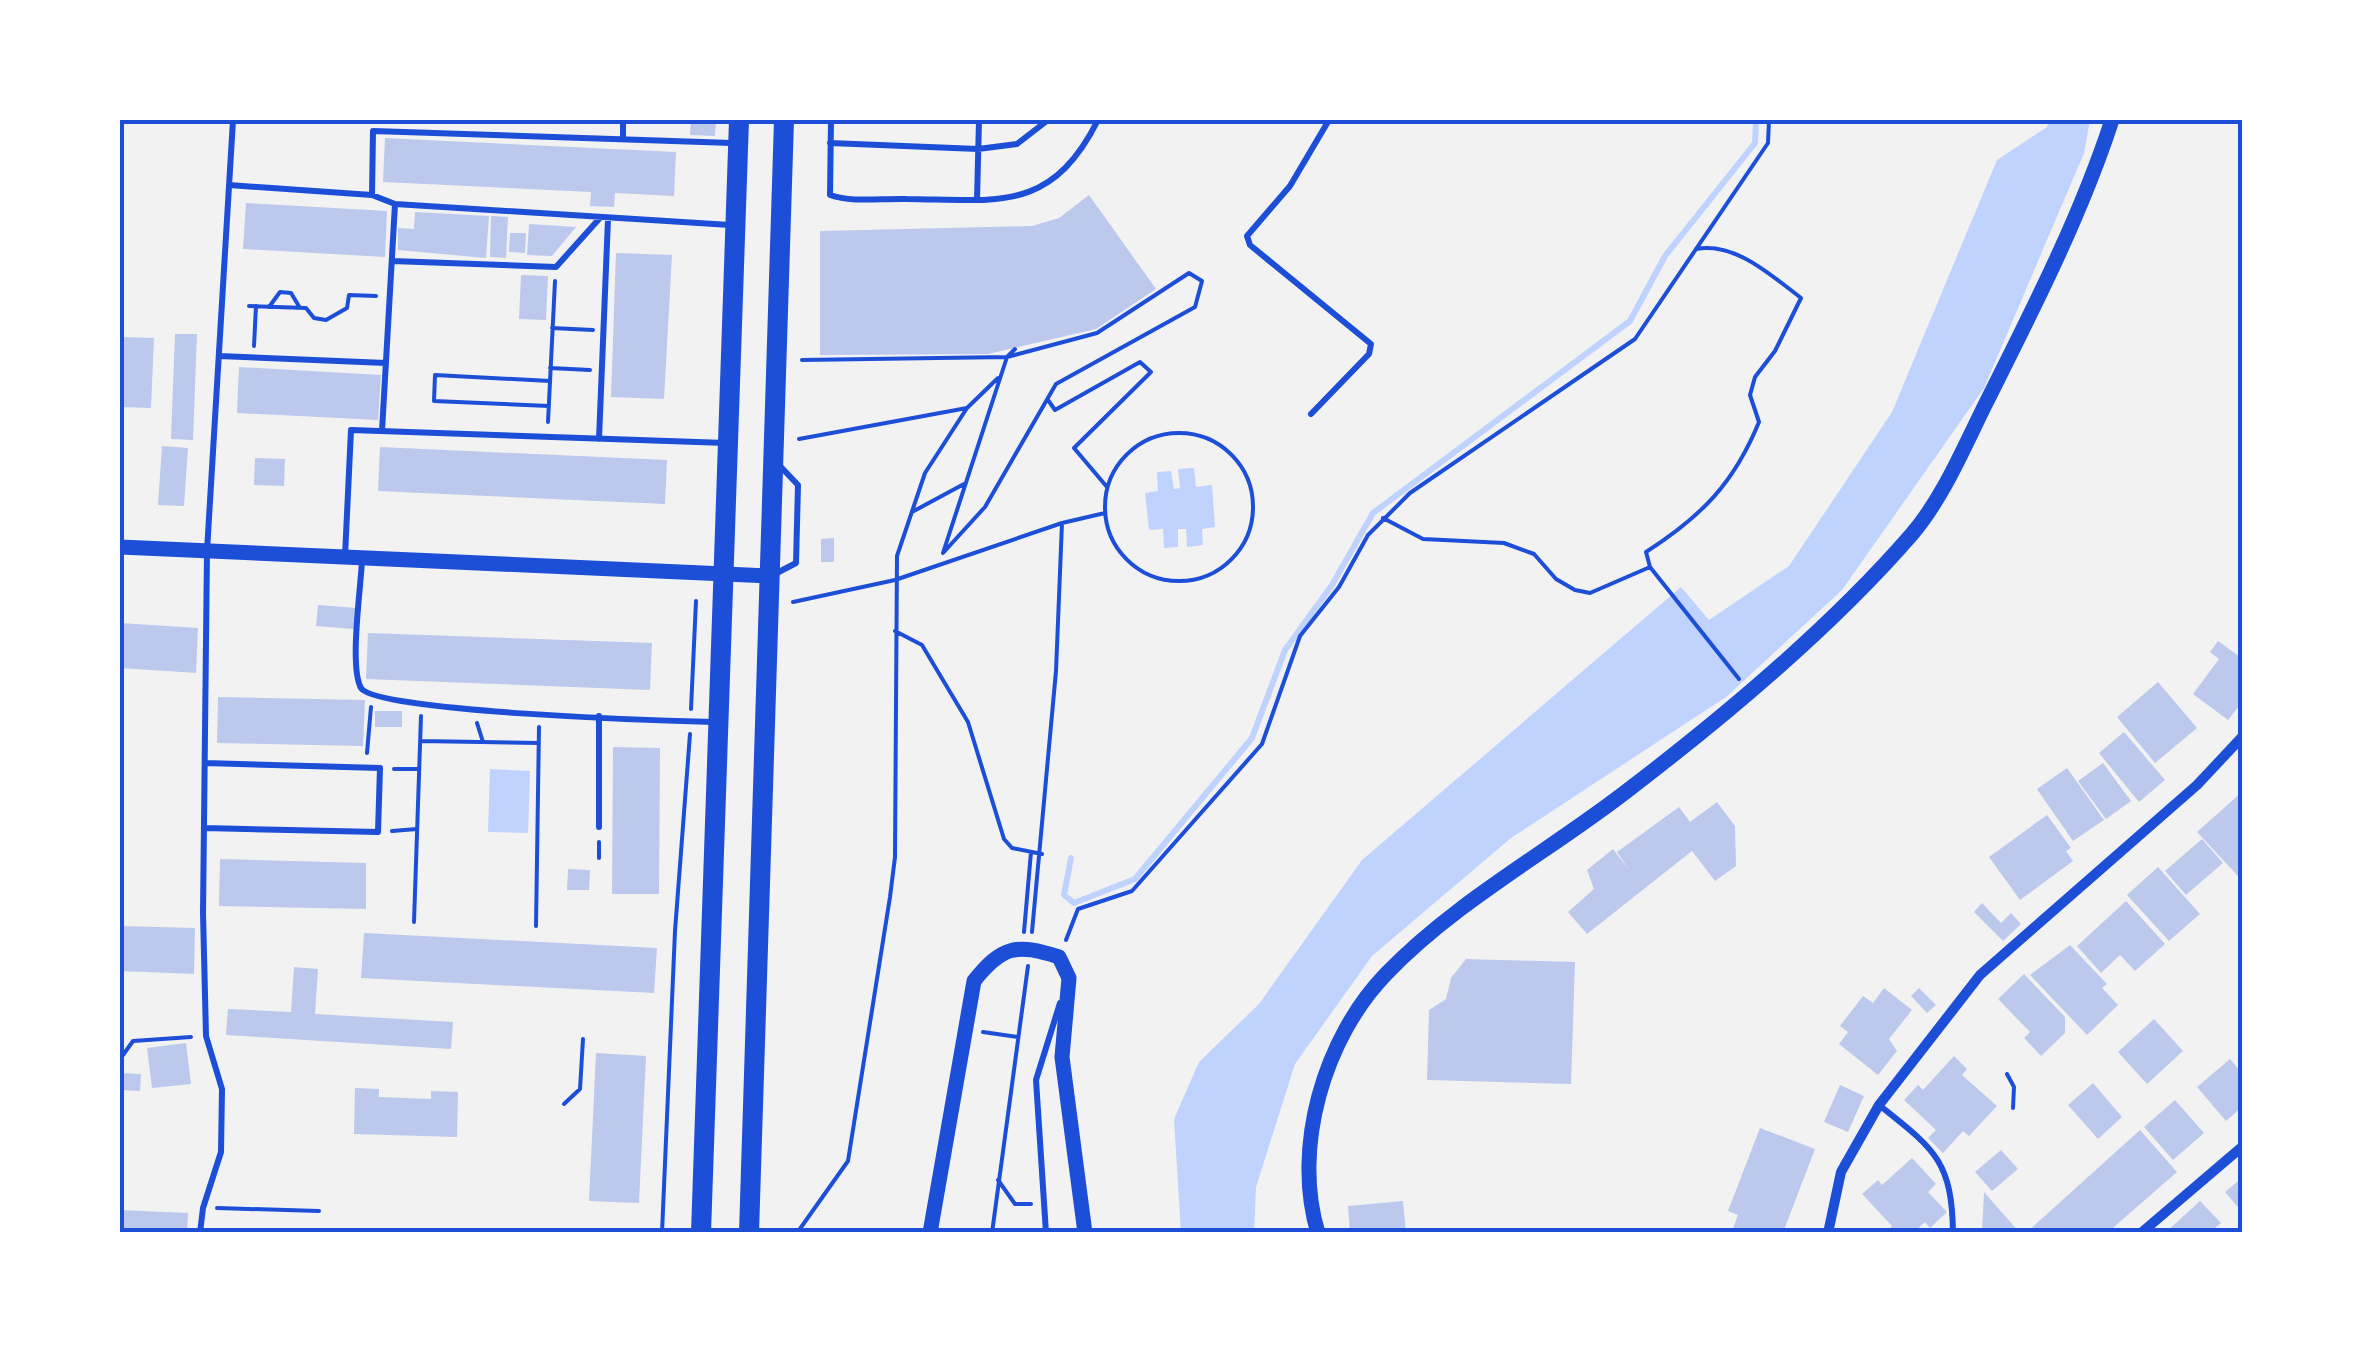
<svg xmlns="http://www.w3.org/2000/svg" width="2363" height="1353" viewBox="0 0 2363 1353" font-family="'Zilla Slab',serif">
  <rect width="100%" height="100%" fill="#f2f2f2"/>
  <!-- water -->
  <path fill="#bfd3fe" d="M2049,120H2090L2084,153L1984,388L1842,590L1726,697L1511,838L1372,956L1295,1064L1256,1187L1254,1233H1181L1174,1119L1199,1062L1259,1004L1362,860L1681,587L1709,620L1789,566L1892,412L1997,160L2047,127Z
    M1194,468L1196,487L1212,485L1215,527L1202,529L1203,545L1187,547L1186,529H1178V547L1164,548L1163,529L1149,530L1145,493L1158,491L1157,472L1171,471L1174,489L1180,488L1178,469Z
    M490,769L530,771L528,833L488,832Z"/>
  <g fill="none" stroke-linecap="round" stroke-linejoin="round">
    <!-- stream -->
    <path stroke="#bfd3fe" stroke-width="6" d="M1071,858L1064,895L1074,903L1135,879L1252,738L1285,650L1332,585L1373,513L1630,321L1665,256L1755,143L1756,120"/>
  </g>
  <!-- building -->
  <path fill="#bdc9ec" d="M285,120H361V124L285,123Z
    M691,120H716L715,136L690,135Z
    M385,138L676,152L674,196L615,193L614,207L590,206L591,192L383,182Z
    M1089,195L1156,289L1096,329L988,354L820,355V231L1032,226L1059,218Z
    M246,203L387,211L385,257L243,249Z
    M415,212L489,216L486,258L398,250V228L414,229Z
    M491,216L508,217L506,258L490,257Z
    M529,224L576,227L552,256L527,255Z
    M510,233H526L525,253L509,252Z
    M616,253L672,255L664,399L611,397Z
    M521,275L548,276L546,320L519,319Z
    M175,334H197L193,440L171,439Z
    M122,337L154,338L151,408L120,407Z
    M239,367L381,375L378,420L237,413Z
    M162,446L188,448L184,506L158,505Z
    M380,447L667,460L665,504L378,491Z
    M255,458L285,459L284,486L254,485Z
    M834,538V562H821V539Z
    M318,605L356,608L354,629L316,626Z
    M120,623L198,628L196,673L120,668Z
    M368,633L652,643L650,690L366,679Z
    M2218,641L2243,659V701L2228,720L2193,694L2219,659L2210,652Z
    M2158,682L2197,728L2155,763L2117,717Z
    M218,697L365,700L363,746L217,743Z
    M375,711H402V727H375Z
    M2124,732L2165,780L2139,802L2099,753Z
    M613,747L660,748L659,894H612Z
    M2103,763L2131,801L2106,819L2078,781Z
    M2067,768L2104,820L2073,841L2037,789Z
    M2243,791V872L2238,876L2197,832Z
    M1717,802L1735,826L1736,866L1715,881L1692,851L1587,934L1568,912L1594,889L1587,870L1613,849L1629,870L1617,852L1679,807L1690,822Z
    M2047,815L2071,848L2066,851L2073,861L2020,900L1989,857Z
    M2202,839L2223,863L2186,895L2165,871Z
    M220,859L366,863V909L219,906Z
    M2158,867L2200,914L2169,941L2127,895Z
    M568,869L590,870L589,890H567Z
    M2126,901L2165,944L2135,971L2120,955L2101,973L2077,946Z
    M1982,903L2001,923L2011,913L2021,924L2003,941L1974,912Z
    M120,926L195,928L194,974L120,971Z
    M364,933L657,948L654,993L361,978Z
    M2070,945L2107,984L2102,988L2118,1005L2087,1035L2030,975Z
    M1466,959L1575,962L1571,1084L1427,1080L1429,1010L1446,999L1451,978Z
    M294,967L318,969L315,1014L453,1022L451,1049L226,1035L228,1009L291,1012Z
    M2024,974L2065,1017V1033L2041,1056L2024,1038L2030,1032L1998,999Z
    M1884,988L1912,1010L1889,1039L1897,1051L1878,1075L1839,1044L1848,1032L1840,1026L1863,996L1873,1003Z
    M1919,988L1936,1005L1927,1013L1911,996Z
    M2154,1019L2183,1051L2147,1084L2118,1052Z
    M186,1043L191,1084L152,1088L147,1048Z
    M596,1053L646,1056L639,1203L589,1201Z
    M1954,1056L1967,1069L1962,1075L1997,1106L1969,1136L1963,1131L1943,1153L1928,1138L1936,1130L1904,1100L1918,1085L1923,1090Z
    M2230,1059L2243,1074V1106L2226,1121L2197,1087Z
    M120,1073L141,1074L140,1091L120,1090Z
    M2093,1083L2122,1117L2098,1139L2068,1105Z
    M1840,1085L1864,1096L1848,1132L1824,1122Z
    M355,1088L379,1089V1097L431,1099V1091L458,1092L457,1137L354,1134Z
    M2175,1100L2204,1133L2173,1160L2144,1127Z
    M1760,1128L1815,1149L1784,1230L1736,1233L1732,1231L1738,1215L1728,1211Z
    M2140,1130L2177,1172L2107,1233H2026Z
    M2001,1150L2018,1169L1992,1191L1975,1172Z
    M1912,1158L1936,1184L1928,1192L1947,1212L1930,1228L1925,1222L1913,1233H1886L1892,1226L1862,1194L1878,1180L1882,1185Z
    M2243,1177V1213L2225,1192Z
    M1984,1192L2020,1233H1982Z
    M1403,1201L1406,1233H1350L1348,1206Z
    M2200,1201L2221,1223L2209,1233H2165Z
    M120,1210L188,1213L187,1233H120Z"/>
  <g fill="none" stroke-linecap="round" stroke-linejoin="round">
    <!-- path -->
    <path stroke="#1d4ed8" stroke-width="4" d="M1696,249C1735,242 1771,275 1801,298L1775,351L1755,377L1750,395L1759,422C1734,483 1702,516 1646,552L1650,567L1739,679
      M249,306L306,308L314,318L326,320L347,308L349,295L376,296
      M269,307L280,292L291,293L300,308
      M552,328L593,330
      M254,346L256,306
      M802,360L1007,357L1097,333L1189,273L1202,281L1195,307L1056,384L985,507L943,553L1007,357L1015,349
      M550,368L590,370
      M1048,400L1055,410L1140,362L1151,372L1074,448L1107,487
      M549,406L434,401L435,375L550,381
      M548,422L555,281
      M1105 507a74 74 0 1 1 148 0a74 74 0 1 1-148 0Z
      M799,439L967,408
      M912,512L964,484
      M1383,518L1423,539L1504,543L1534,554L1556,579L1575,590L1590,593L1650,567
      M793,602L895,580L1062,523L1105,513
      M895,631L922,645L968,722L1004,839L1012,848L1042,854
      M691,709L696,601
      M477,723L483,742
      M420,741L539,743
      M367,753L371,707
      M394,769H419
      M392,831L417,829
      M599,858V842
      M414,922L421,716
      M536,926L539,727
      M1024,932L1031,852
      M1032,932L1056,671L1062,523
      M1066,940L1078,909L1132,891L1262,744L1300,636L1339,587L1368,535L1410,493L1635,339L1768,143L1769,120
      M983,1032L1018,1037
      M123,1055L133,1041L191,1037
      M2007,1074L2014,1087L2013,1108
      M564,1104L580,1089L583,1039
      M998,1180L1015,1204H1031
      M217,1208L319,1211
      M662,1233L675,931L690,734
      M797,1233L848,1161L890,897L895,857L897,556L925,473L967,408L998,378
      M992,1233L1028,966"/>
    <!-- service -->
    <path stroke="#1d4ed8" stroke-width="6" d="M831,120L830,195C852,203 883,198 907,199C999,200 1051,213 1098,120
      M623,138V120
      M830,143L978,149L1017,144L1048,120
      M229,185L372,195L395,204L730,225
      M372,195L373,131L732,143
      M977,200L979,120
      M392,261L556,267L599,219
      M219,356L386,363
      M1311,414L1369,354L1371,344L1250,245L1247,236L1290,186L1329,120
      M382,431L395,204
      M599,439L608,219
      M345,556L351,430L726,443
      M362,560C361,587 349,667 361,688C375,712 669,721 714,722
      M773,575L796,563L798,485L779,465
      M599,716V827
      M204,828L378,832L380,768L205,763
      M1879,1105C1934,1149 1952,1160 1953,1233
      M200,1233L203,1208L221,1152L222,1089L206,1036L203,913L207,551L233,120
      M1046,1233L1036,1080L1060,1003"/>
    <!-- minor -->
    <path stroke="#1d4ed8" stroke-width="10" d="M1828,1233L1841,1172L1879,1105L1980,975L2197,785L2243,736
      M2141,1233L2243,1146"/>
    <!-- tertiary -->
    <path stroke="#1d4ed8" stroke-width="15" d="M120,547L771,576
      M930,1233L974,981C1002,946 1016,943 1059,957L1069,978L1062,1057L1085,1233
      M1318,1233C1292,1148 1324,1038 1386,974C1457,900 1552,850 1632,787C1726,715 1835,623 1912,534C1943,498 1965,445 1986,403C2032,311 2080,218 2112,120"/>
    <!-- primary -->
    <path stroke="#1d4ed8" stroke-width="20" d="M701,1233L739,120
      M749,1233L784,120"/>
  </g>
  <!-- border -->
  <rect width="2363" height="1353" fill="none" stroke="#ffffff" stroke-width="245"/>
  <rect x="122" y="122" width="2118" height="1108" fill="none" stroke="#1d4ed8" stroke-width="4"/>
</svg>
